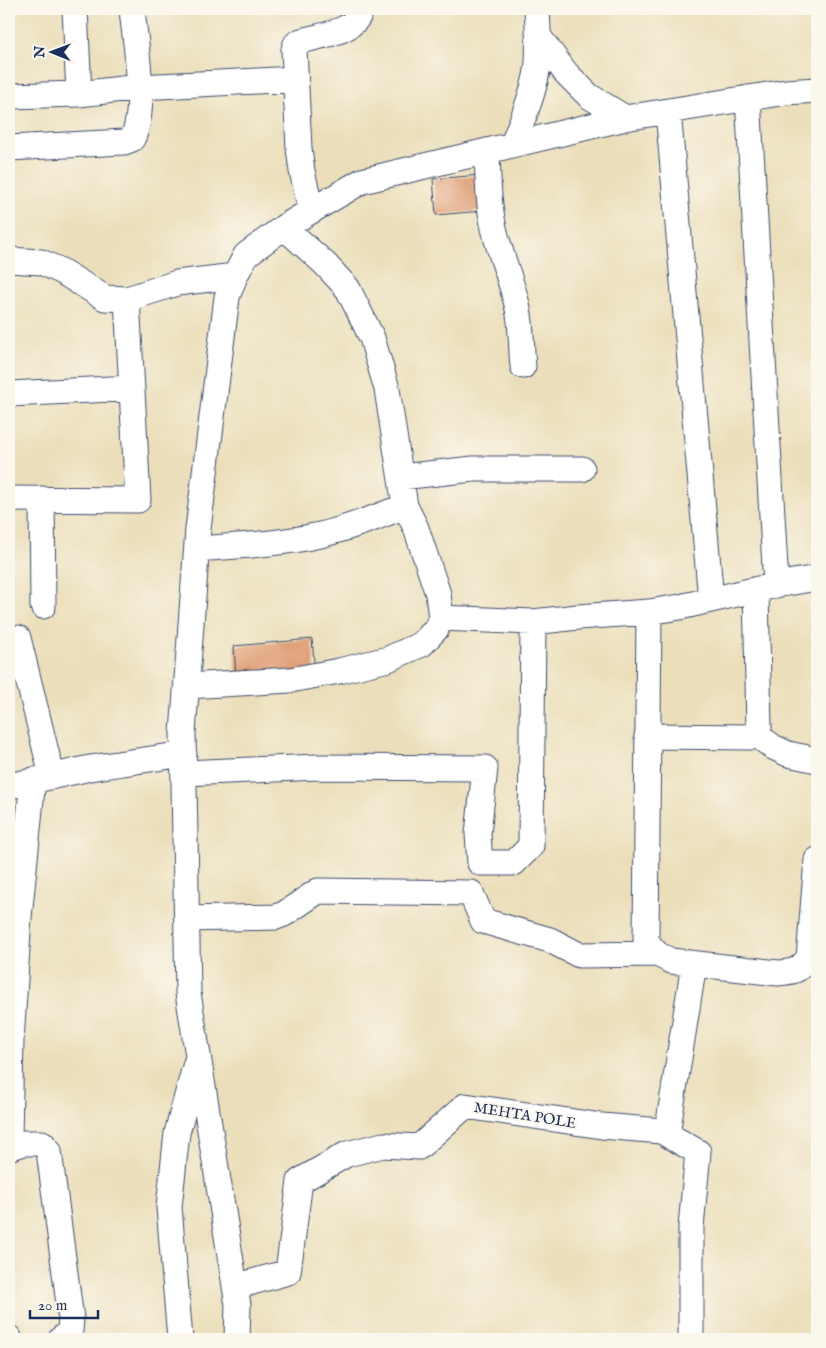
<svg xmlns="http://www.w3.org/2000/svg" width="826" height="1348" viewBox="0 0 826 1348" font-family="'IM FELL English',serif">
  <rect width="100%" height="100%" fill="#fbf7ec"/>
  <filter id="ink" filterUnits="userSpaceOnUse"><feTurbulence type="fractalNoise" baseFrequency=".02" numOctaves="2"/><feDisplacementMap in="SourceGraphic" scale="10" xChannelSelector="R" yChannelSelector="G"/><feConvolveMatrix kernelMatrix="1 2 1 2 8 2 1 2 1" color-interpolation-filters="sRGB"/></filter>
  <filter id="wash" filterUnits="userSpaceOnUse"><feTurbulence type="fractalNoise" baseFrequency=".0096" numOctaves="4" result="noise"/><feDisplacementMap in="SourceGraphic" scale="20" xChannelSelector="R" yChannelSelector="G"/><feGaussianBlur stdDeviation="1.12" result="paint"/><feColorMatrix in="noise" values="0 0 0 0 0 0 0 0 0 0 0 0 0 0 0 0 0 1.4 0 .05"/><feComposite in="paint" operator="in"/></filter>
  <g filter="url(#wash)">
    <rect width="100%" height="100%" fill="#ebdfbb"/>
    <g id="blocks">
      <!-- building -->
      <path fill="#dd946a" d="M480,175L483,211L436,215L433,179Z
        M312,639L315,672L236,678L234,646Z"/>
    </g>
  </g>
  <g filter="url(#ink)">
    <use href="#blocks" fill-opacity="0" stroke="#3a496c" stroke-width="1"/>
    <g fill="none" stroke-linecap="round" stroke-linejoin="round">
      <!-- street casing -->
      <g stroke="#3a496c" stroke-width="27">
        <path id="street" d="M75,9L79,94
          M539,37L566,73L589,96L625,118
          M9,96L79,94L139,87L295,79
          M748,98L776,585
          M668,111L711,600
          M513,144C522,120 533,96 537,71C540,50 538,29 537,9
          M9,148L124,142L132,139C148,109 135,43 132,9
          M487,151C488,177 488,203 494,228C500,255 512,281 518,309C522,327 521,348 523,366
          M311,210L302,171L299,148L294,49L296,44L301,41C321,35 356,33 361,9
          M9,260L41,262L61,271L105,298L127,299L177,283L235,276
          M9,394L132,388
          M401,477L473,469H582
          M9,499L138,500L127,299
          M42,499L43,606
          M197,549C238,546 280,544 320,535C350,528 377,517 405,506
          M649,612L646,941L657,954L671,961L778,973C794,972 798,971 809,958L817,860
          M441,618L533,622L578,617L649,612L680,607L776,585L817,578
          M18,638L52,776
          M187,686L290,680L339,671L388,659L422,644L436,629L441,618L438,594L416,528L405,506L387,389L372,338L348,289L325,264L284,227
          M757,735L773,747L788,754L817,760
          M647,736L752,737L757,735L759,728L756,590
          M184,773L318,767L485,768L478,834L480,863H514L531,846L533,622
          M9,786L90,768L184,754
          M187,919L276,917L284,914L318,891L471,893L483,921L550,940L579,955L657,954
          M667,1134L694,964
          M9,1138L11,1041L19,917L33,780
          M9,1148L24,1143H42L49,1151L71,1319L70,1331L61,1339
          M235,1287L288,1272L300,1181L347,1154L383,1145L419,1147L465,1106L602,1126L661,1131L698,1152L691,1227V1339
          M9,1338V1339
          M180,1339L169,1207L177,1133L196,1063
          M237,1339L238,1305L188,993L183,733L198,529L227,297L235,276L246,255L284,227L362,181L625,118L786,92L817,90"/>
      </g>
      <!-- street -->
      <use href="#street" stroke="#fff" stroke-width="25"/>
    </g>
  </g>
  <g text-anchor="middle" stroke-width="4" stroke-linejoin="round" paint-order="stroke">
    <!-- street labels -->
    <g font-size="15" fill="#1b2f5e" stroke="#fbf7ec">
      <text transform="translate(525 1115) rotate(9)" y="5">MEHTA POLE</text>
    </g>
  </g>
  <!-- margin -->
  <rect width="826" height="1348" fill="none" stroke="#fbf7ec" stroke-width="30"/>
  <!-- north arrow -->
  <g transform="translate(52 52) rotate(271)" stroke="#fbf7ec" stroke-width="4" paint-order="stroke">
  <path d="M0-4L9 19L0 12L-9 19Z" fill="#1b2f5e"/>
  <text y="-8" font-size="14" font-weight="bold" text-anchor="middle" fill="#1b2f5e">N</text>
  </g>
  <!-- scale -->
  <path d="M30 1310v8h68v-8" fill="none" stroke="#1b2f5e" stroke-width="2.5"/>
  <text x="38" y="1310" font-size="15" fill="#1b2f5e" stroke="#fbf7ec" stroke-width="4" paint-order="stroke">20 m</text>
</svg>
